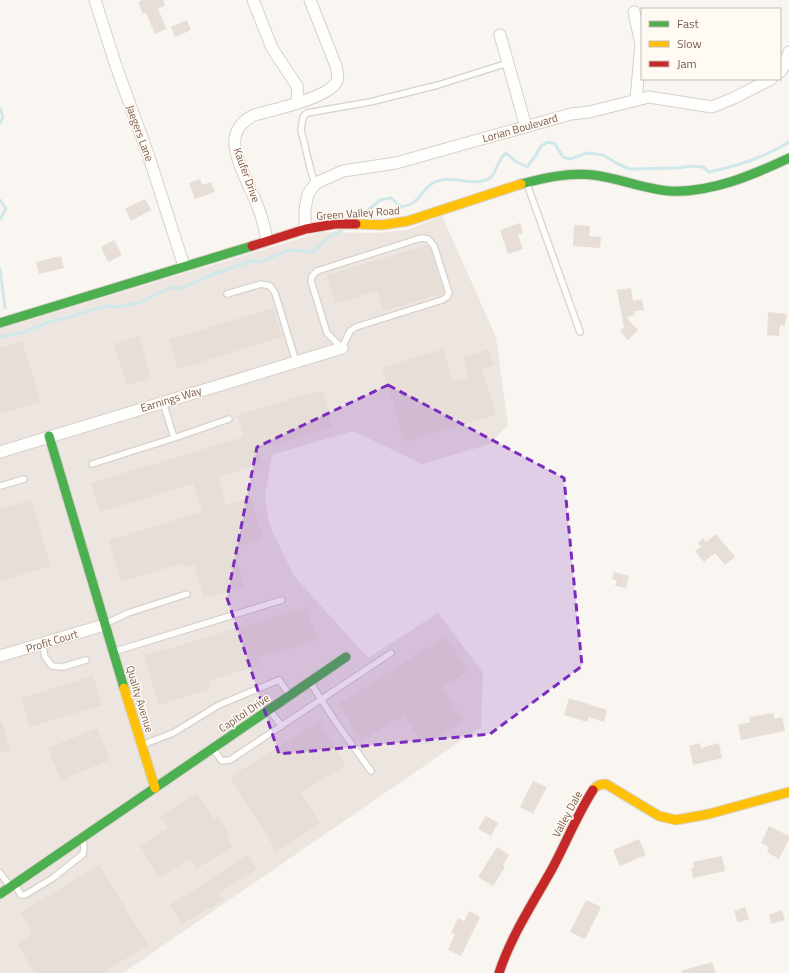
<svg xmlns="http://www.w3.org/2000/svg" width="789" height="973" viewBox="0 0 789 973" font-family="'Titillium Web',sans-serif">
  <rect width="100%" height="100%" fill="#f9f5f0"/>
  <!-- industrial -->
  <path fill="#ede5e0" d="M442,216L496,337L508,425L490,444L422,464L353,431L272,455L265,496L269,524L294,576L368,658L438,613L483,673L481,727L123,973H0V329L322,232L375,233L407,230Z"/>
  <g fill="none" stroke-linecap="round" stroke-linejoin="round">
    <!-- stream -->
    <path stroke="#d0e8ea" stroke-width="3" d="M0,108L3,117L0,123
      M0,200L6,209L0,219
      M361,216L380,200L391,198L401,207C405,206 409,205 413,203C420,198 425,187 433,183C451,173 477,189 491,177C498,170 497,160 506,153L515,161L527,167L536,155L541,146L548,142L555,144L563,157L570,159L587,153L603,155L618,164L630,169L677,168L692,166L703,167L709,172C738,166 764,158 789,142
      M0,269L5,308
      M0,337L24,332L49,322L70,317L91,310L107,306L118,307L141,302L170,288H182L206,277L251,261L261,262L288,250L313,252C322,243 329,235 341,231"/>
  </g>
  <!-- building -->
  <path fill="#e6ded7" d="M142,0H163L165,6L158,8L166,29L155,34L146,13L143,14L138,2Z
    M187,20L191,30L175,37L171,27Z
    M200,179L202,185L211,182L215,192L195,199L189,183Z
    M145,199L151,210L131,221L125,209Z
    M520,223L523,233L518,235L523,249L508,254L500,230Z
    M574,225L590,226L589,236L601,237L600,248L573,246Z
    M114,240L122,255L108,262L101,247Z
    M427,245L430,248L444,293L384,311L377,291L336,303L327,275Z
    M61,256L64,268L39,274L36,262Z
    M631,288L633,301L642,299L644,310L634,311L635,315L626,317L638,330L628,340L620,331L624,327L617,290Z
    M273,308L282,337L178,369L169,340Z
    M768,312L787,314L785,326L780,325L779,336L767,335Z
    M139,336L151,378L127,385L114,344Z
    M22,341L41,402L0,414V348Z
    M443,349L453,382L469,378L463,358L489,349L494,365L482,369L496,415L405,442L382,368Z
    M322,390L333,427L258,449L263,463L218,477L226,505L251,497L263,539L238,546L240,556L236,557L244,586L204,598L194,565L184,568L183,563L121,582L109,540L202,512L193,484L100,512L91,483L244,437L237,415Z
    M31,500L51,566L0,581V509Z
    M716,534L735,557L725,565L715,553L704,562L695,551L701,547L698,543L703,538L706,542Z
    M614,572L629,576L626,588L615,586L617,580L612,579Z
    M307,607L317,640L256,658L258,666L208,681L210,689L159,705L144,656Z
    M446,636L468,671L442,687L463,721L423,746L404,715L361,741L338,704Z
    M93,676L102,705L30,727L21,698Z
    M569,698L607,710L604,722L589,717L587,722L564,715Z
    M773,713L775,719L782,717L785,731L741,740L738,725L750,722L749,717Z
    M2,721L10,750L0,753V722Z
    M319,721L346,765L301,792L320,824L276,851L230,777Z
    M97,728L110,760L61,780L48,748Z
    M700,743L701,748L719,743L722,758L693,765L689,746Z
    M533,781L547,787L533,814L520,807Z
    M197,793L213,819L218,816L229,835L226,837L232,847L196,869L190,859L159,878L140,846L168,828L160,816Z
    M486,816L498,823L491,836L478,829Z
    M769,826L789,836V839L779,859L767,852L769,847L761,843Z
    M639,839L646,855L620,866L613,850Z
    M497,847L509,855L503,865L505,867L493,886L478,877Z
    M248,855L257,869L219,893L224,900L182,924L170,905Z
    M722,856L725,871L693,878L691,868L694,867L693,862Z
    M99,865L148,945L103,973H35L17,944L33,934L20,913Z
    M586,900L601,907L585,939L570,932Z
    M745,907L749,919L738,923L734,911Z
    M782,910L785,920L772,924L769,915Z
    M469,911L480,917L461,956L448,950L455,934L451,933L458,918L464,921Z
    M712,962L716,973H682L681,971Z"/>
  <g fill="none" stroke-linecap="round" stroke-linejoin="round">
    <!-- lane casing -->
    <g stroke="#d7d1cb" stroke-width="8">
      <path id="lane" d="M316,183L312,175L301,130L303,117L307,113L370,102L438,85L508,63
        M527,184L580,332
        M421,238L428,239L434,246L449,293L447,297L442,300L356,327L350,331L342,348L327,333L311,281L312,276L317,271Z
        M227,294L261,284L270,286L275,293L296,362
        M163,402L174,438L229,419
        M92,464L174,438
        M0,486L24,479
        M105,624L128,613L187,594
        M42,644L45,657L52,666L63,667L86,660
        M113,652L282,600
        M310,682L335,721L371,771
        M269,710L282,726
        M142,745L173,733L219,705L279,680L289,694
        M213,749L222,761L230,760L391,653
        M0,873L9,885
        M15,885L21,895H25L53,878L83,854L84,848L83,840"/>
    </g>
    <!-- street casing -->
    <g stroke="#d7d1cb" stroke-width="13">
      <path id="street" d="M95,0L116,66L149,157L184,266
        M253,0L272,48L297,86L298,102
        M634,12L641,44L636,100
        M500,35L526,127
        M780,72L785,64L789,52
        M306,229L305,222V209L308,194L316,183L343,171L396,163L571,114L589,112L649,97L712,107L734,98L771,79
        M267,240C265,230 263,220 259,210C253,192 232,156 235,138C237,126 245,120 254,115C272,110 330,98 337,81C339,76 337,71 336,66L310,0
        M0,452L342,348
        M0,656L104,625"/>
    </g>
    <!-- fast casing -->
    <g stroke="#d9d2cb" stroke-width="11">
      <path id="fast" d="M521,184C544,178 569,172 593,175C619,178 644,189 670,191C711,193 753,175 789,158
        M0,323L252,246
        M49,436L124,688
        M0,894L346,657"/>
    </g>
    <!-- slow casing -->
    <g stroke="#d9d2cb" stroke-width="11">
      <path id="slow" d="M356,224L382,225L408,221L521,184
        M124,688L155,788
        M593,790C597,785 600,784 606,784L659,816L676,820L709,814L789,792"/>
    </g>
    <!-- jam casing -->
    <g stroke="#d9d2cb" stroke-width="11">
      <path id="jam" d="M252,246L306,229L335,224H356
        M499,973C511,936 533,903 552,869C566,843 577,815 593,790"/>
    </g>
    <!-- lane -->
    <use href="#lane" stroke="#fefefd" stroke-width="5.5"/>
    <!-- street -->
    <use href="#street" stroke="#fefefd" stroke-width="11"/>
    <!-- fast -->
    <use href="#fast" stroke="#4caf50" stroke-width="9"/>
    <!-- slow -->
    <use href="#slow" stroke="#ffc107" stroke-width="9"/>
    <!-- jam -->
    <use href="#jam" stroke="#c62828" stroke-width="9"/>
  </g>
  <!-- marked area -->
  <path fill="#7b2cbf" fill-opacity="0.2" stroke="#7b2cbf" stroke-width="3" stroke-dasharray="8 5" stroke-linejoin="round" d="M388,385L564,478L582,666L490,734L279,754L227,598L257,447Z"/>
  <g text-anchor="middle" stroke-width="3" stroke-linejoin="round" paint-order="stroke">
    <!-- street labels -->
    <g font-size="11" fill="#7a5c4d" stroke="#fffaf3">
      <text transform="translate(520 128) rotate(-16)" y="4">Lorian Boulevard</text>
      <text transform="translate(140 133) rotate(70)" y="4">Jaegers Lane</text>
      <text transform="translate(247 175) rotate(70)" y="4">Kaufer Drive</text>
      <text transform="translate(358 213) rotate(-4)" y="4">Green Valley Road</text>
      <text transform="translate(171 399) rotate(-17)" y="4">Earnings Way</text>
      <text transform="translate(52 641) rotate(-17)" y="4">Profit Court</text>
      <text transform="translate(140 699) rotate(73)" y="4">Quality Avenue</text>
      <text transform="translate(244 713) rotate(-34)" y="4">Capitol Drive</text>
      <text transform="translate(567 814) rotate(-62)" y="4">Valley Dale</text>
    </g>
  </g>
  <!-- legend -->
  <rect x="641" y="8" width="140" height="72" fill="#fffaf3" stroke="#cabbb1"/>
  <rect x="649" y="21" width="20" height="6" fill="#4caf50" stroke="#cabbb1"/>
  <text x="677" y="28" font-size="12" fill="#7a5c4d">Fast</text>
  <rect x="649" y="41" width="20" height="6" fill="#ffc107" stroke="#cabbb1"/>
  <text x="677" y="48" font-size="12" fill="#7a5c4d">Slow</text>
  <rect x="649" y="61" width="20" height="6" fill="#c62828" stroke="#cabbb1"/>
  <text x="677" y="68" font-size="12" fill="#7a5c4d">Jam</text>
</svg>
